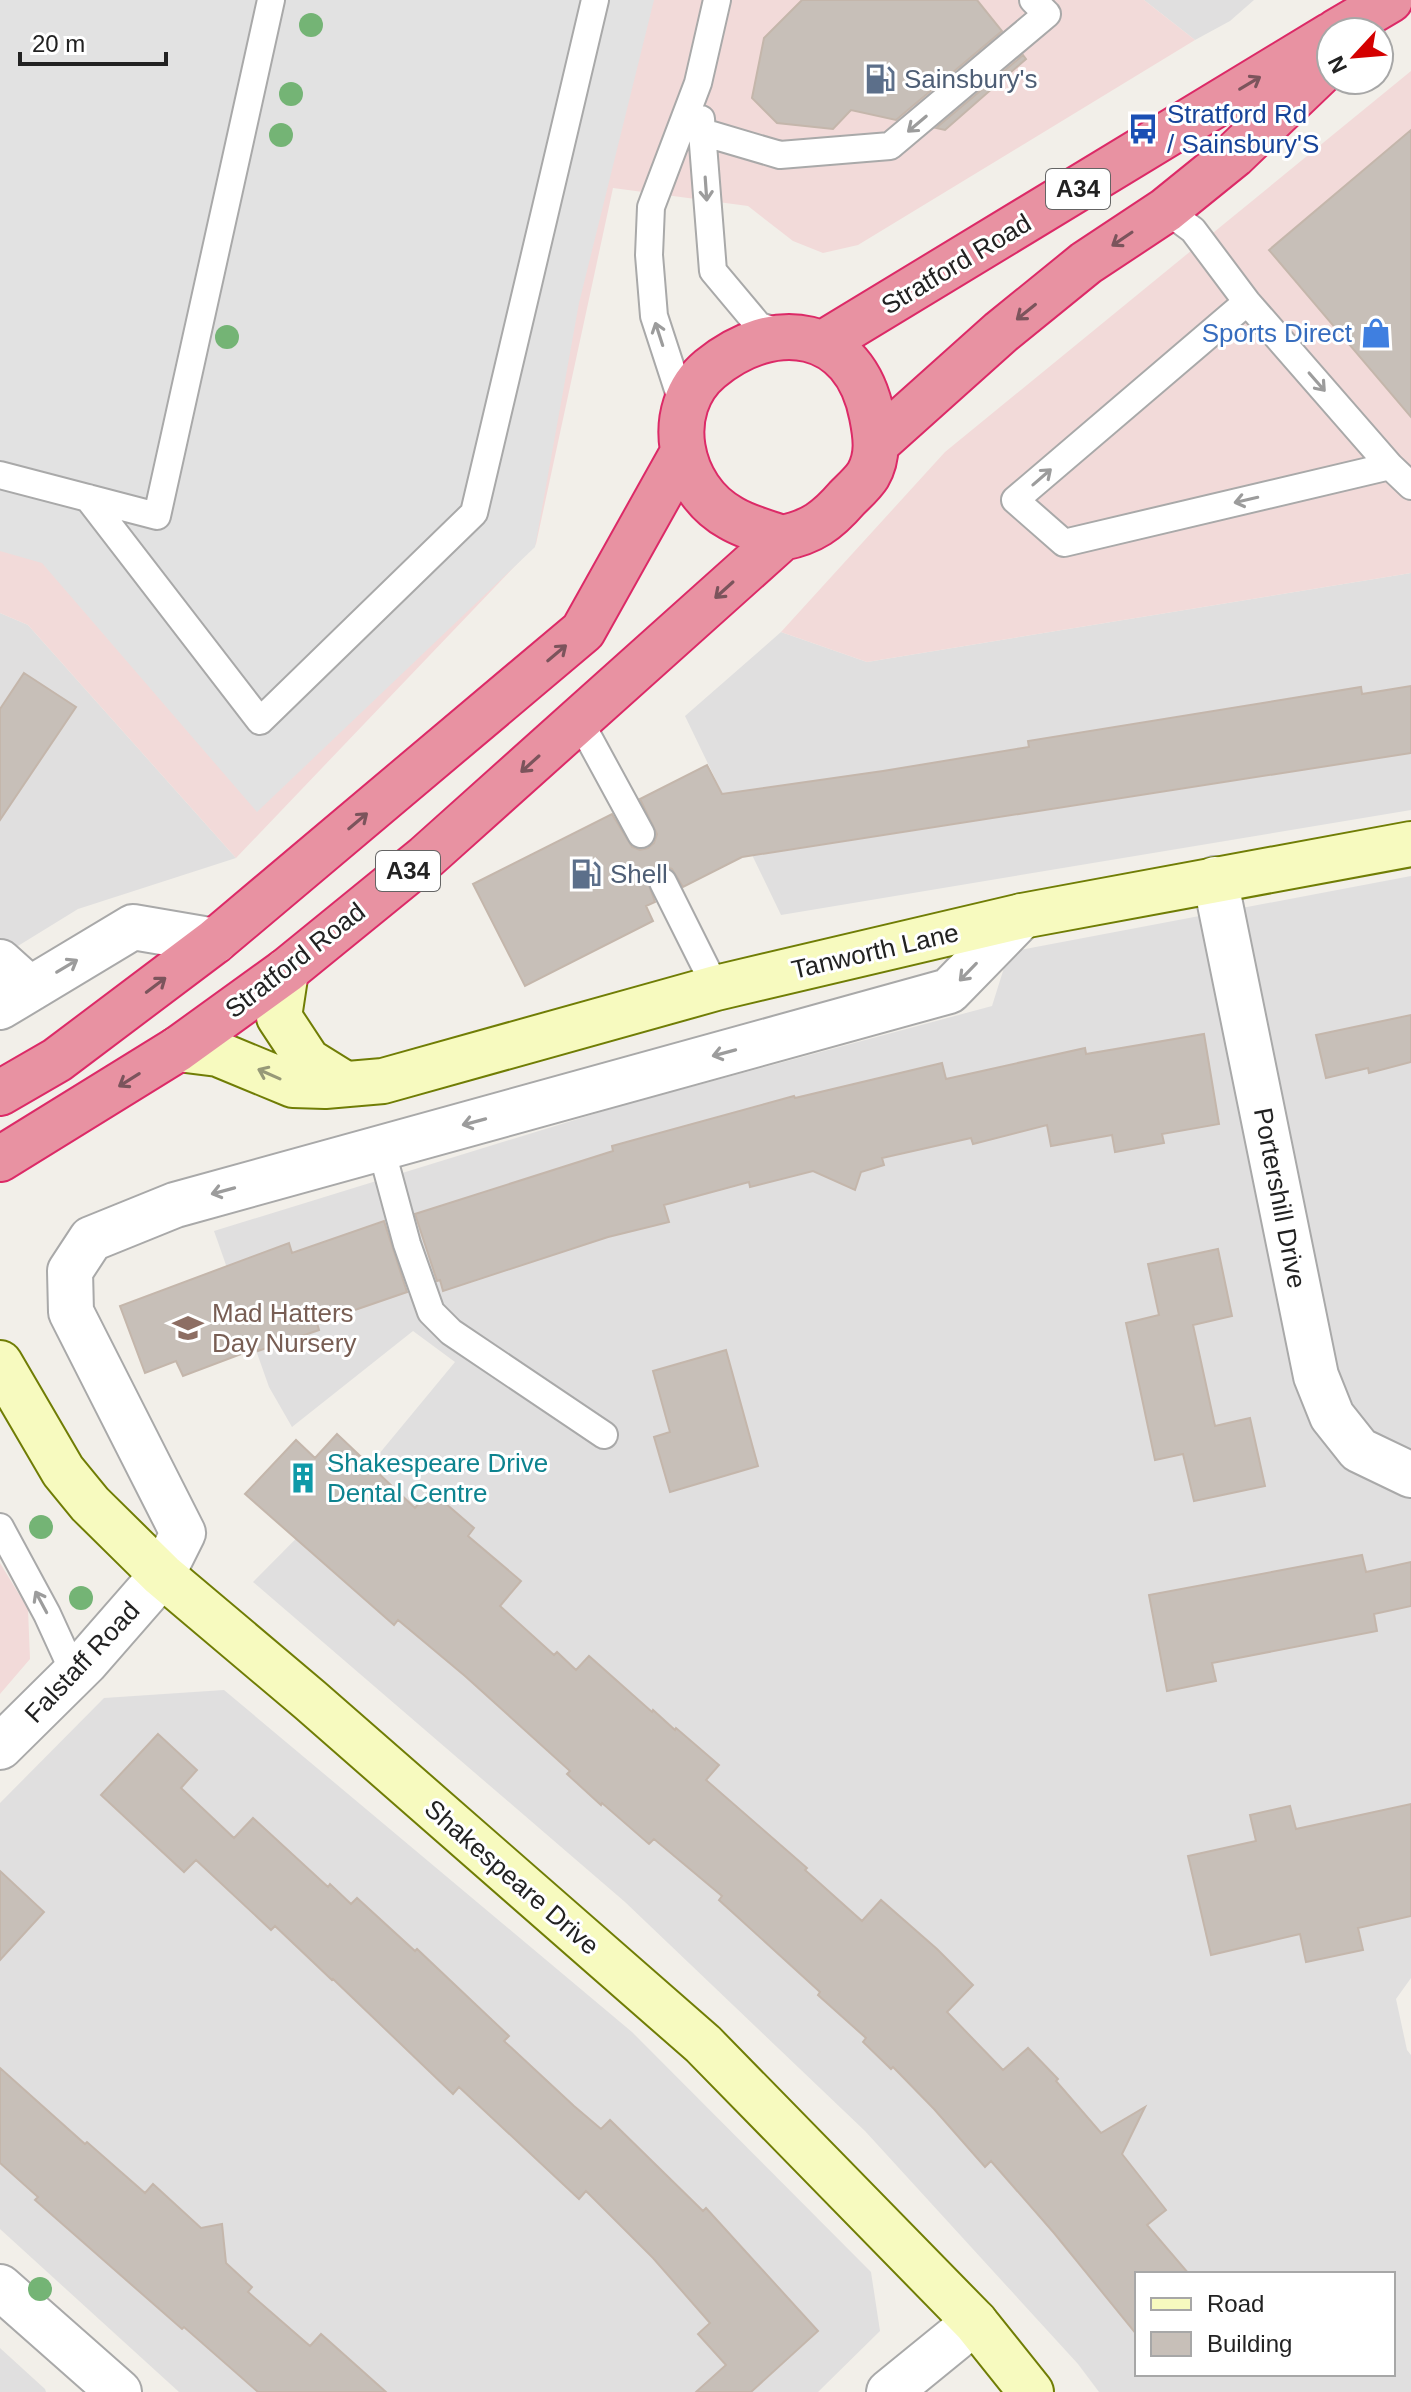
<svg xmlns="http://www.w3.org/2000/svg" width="1411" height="2392" viewBox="0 0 1411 2392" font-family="Arial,sans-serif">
  <rect width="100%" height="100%" fill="#f2efe9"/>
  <!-- residential -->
  <path fill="#e0dfdf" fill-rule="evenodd" d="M1144,0H1254L1230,21L1195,40Z
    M1411,573V810L781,915L685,716L781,632L867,662Z
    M0,613L28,625L236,858L78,909L0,957Z
    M1411,876V1978L1396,1999L1407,2050L1411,2055V2392H1099L1078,2364L865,2131L625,1902L253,1582L374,1460L455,1362L413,1331L292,1427L269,1387L214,1231L620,1106L992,1006L1009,952ZM1137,2274H1393V2374H1137Z
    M224,1690L632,2032L871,2272L880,2331L818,2392H179L0,2229V1803L104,1698Z
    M0,2348L45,2389L46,2392H0Z"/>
  <!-- commercial -->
  <path fill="#f2dad9" d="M0,0H1144L1195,40L858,245L823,253L793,241L748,206L613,188L536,544L236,858L28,625L0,613Z
    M1411,71V573L867,662L781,632L945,452Z
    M0,1563L28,1609L30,1659L0,1694Z"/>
  <!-- parking -->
  <path fill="#e2e2e2" d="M0,0H654L579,303L535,547L257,812L42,563L0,551Z"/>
  <!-- building -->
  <path fill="#c7bfb8" stroke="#c4b6ab" stroke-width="2" d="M802,0H977L1002,31L896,120L851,110L833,129L777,123L752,98L764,38Z
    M1023,55L1026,59L945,130L936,128Z
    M1411,130V417L1269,250Z
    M24,673L76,707L0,820V709Z
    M1411,686V753L742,857L683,887L672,869L665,866L657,867L650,873L647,880L655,902L646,906L653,921L525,986L473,884L612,814L632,847L640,850L648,848L654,843L657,834L640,799L707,765L722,794L883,771L1029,747L1028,741L1361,687L1362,694Z
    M1411,1015V1062L1369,1073L1368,1068L1326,1078L1316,1035Z
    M1204,1034L1219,1124L1162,1134L1164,1143L1115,1152L1112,1135L1051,1146L1047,1125L973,1144L971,1138L882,1158L884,1165L861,1172L855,1190L813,1171L750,1187L749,1182L664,1205L669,1222L608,1237L443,1291L440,1280L437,1281L415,1214L613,1151L612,1146L794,1096L795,1098L942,1063L946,1079L1085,1048L1086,1054Z
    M384,1221L407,1292L317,1323L319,1330L258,1351L257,1348L183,1376L176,1361L145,1373L120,1306L289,1243L292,1253Z
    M1218,1249L1232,1316L1193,1325L1215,1426L1250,1418L1265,1486L1194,1501L1183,1454L1155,1460L1126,1323L1159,1315L1148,1264Z
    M726,1350L758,1466L670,1492L654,1437L670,1432L653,1371Z
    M337,1434L415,1508L430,1490L474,1528L468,1536L521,1581L500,1606L554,1655L557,1652L576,1670L589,1656L652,1712L653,1710L675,1730L676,1728L719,1765L706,1780L807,1868L805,1870L862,1921L881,1900L937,1949L973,1985L947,2012L1003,2070L1028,2048L1058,2079L1056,2081L1101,2133L1145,2107L1122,2154L1166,2210L1147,2225L1189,2274H1137V2335L1054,2233L991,2161L985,2167L934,2109L893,2067L891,2069L863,2042L866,2038L818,1995L820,1992L719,1900L722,1896L654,1839L649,1844L602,1803L601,1805L567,1774L570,1771L465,1676L398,1620L394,1625L245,1494L296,1440L315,1458Z
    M1362,1555L1366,1572L1411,1562V1606L1374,1614L1377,1631L1212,1663L1216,1681L1167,1691L1149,1595Z
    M158,1734L197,1770L181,1788L234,1838L253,1818L328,1887L330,1884L351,1904L357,1898L415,1951L417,1949L509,2036L504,2041L574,2106L601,2129L610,2120L703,2211L706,2208L818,2331L751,2392H696L726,2365L698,2334L710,2323L653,2258L586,2191L579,2199L459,2087L453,2094L333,1979L332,1980L275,1926L271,1930L196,1860L184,1872L101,1795Z
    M1411,1804V1916L1358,1928L1363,1950L1306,1962L1300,1934L1211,1955L1188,1856L1256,1841L1250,1815L1290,1806L1296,1829Z
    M0,1871L44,1912L0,1960Z
    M0,2068L85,2144L87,2142L145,2193L153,2184L201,2228L222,2224L226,2263L252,2287L248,2292L310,2346L321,2334L386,2392H258L184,2327L182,2329L35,2200L38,2197L0,2163Z"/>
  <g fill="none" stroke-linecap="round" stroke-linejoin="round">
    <!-- lane casing -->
    <g stroke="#a9a9a9" stroke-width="30">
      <path id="lane" d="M701,119L713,271L759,326L786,334
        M683,123L702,132L780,155L890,146L1047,14L1033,0
        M1166,210L1193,230L1247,302L1390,466L1064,543L1015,500L1247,302
        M684,408L654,316L649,255L651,207L698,83L717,0
        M1390,466L1411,486
        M0,475L157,516L271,0
        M88,498L260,721L474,513L595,0
        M579,720L641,834
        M663,882L716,988
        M381,1148L407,1244L431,1312L451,1332L604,1435
        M0,1527L47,1614L74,1673"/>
    </g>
    <!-- street casing -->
    <g stroke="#a9a9a9" stroke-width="48">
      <path id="street" d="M1215,879L1316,1376L1332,1416L1359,1450L1411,1475
        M0,962L30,989
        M0,1007L133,927L215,941
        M0,1747L86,1662L162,1575L183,1533L71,1312L70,1271L91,1239L175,1205L949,991L1022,916
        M0,2287L119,2392
        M889,2392L975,2322"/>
    </g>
    <!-- secondary casing -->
    <g stroke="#707d05" stroke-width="48">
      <path id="secondary" d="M286,971L279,1017L308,1061L345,1084
        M178,1049L218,1054L293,1085L325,1086L383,1081L716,988L1022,916L1411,844
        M0,1363L63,1471L90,1504L162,1575L310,1700L703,2044L975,2322L1031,2392"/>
    </g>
    <!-- highway casing -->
    <g stroke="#dc2a67" stroke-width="48">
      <path id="highway" d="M1336,32L1390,0
        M825,342L1331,35
        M877,443L1001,332L1086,263L1166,210L1234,155L1331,62
        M0,1093L57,1060L215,941L583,631L682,454
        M0,1159L178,1049L286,971L426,857L782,538C812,532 827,521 847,498C854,491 863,483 868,475C879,456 876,436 872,416C855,327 774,316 710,369C662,409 678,489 731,518C746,527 765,532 782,538"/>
    </g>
    <!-- lane -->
    <use href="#lane" stroke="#fff" stroke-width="26"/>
    <!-- street -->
    <use href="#street" stroke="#fff" stroke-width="44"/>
    <!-- secondary -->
    <use href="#secondary" stroke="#f7fabf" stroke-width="44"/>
    <!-- highway -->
    <use href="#highway" stroke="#e892a2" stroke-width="44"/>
  </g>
  <!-- trees -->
  <g fill="#74b475">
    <circle cx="311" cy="25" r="12"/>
    <circle cx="291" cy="94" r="12"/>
    <circle cx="281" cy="135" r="12"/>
    <circle cx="227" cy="337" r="12"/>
    <circle cx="41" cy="1527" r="12"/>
    <circle cx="81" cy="1598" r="12"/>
    <circle cx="40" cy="2289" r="12"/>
  </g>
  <!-- one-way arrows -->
  <defs><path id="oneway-shaft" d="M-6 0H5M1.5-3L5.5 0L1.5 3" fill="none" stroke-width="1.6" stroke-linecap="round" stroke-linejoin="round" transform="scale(2)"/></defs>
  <g stroke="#7b545c">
    <use href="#oneway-shaft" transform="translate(1250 83) rotate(-31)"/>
    <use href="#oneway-shaft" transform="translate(1122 239) rotate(146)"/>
    <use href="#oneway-shaft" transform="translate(1026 312) rotate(141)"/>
    <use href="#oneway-shaft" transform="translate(724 590) rotate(138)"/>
    <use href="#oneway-shaft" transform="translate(557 653) rotate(-40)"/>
    <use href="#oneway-shaft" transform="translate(530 764) rotate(138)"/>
    <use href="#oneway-shaft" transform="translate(358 821) rotate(-40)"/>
    <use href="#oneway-shaft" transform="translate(156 985) rotate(-37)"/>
    <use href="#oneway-shaft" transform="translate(129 1080) rotate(148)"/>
  </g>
  <g stroke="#9c9c9c">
    <use href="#oneway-shaft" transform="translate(917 124) rotate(140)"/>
    <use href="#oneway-shaft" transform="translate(706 189) rotate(86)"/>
    <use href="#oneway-shaft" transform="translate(659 334) rotate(-108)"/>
    <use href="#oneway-shaft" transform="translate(1317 382) rotate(49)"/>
    <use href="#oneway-shaft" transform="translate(1042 477) rotate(-41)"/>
    <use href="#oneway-shaft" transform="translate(1246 500) rotate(167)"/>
    <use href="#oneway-shaft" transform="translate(67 966) rotate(-31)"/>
    <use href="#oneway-shaft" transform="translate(968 972) rotate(134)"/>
    <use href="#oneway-shaft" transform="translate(724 1053) rotate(165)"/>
    <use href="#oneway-shaft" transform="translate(474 1122) rotate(165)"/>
    <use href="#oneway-shaft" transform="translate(223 1191) rotate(165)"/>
    <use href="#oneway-shaft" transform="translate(41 1602) rotate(-118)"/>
  </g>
  <use stroke="#979978" href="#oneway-shaft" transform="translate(269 1074) rotate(-156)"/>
  <!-- icons -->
  <defs>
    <g id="fuel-bare" transform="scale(2.4)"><path d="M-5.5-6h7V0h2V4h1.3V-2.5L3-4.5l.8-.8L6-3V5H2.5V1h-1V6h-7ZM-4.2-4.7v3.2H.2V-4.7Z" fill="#5c6f8a" stroke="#fff" stroke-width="2.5" paint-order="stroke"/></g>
    <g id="bus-bare" transform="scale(2.4)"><path d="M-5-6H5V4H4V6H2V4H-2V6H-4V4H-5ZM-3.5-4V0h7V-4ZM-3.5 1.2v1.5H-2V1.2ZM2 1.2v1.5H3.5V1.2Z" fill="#1a4fb4" stroke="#fff" stroke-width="2.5" paint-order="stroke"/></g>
    <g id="shop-bare" transform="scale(2.4)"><path d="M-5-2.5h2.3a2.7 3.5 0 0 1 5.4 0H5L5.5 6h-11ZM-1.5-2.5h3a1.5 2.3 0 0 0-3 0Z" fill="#3f7fe0" stroke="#fff" stroke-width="2.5" paint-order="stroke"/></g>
    <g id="school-bare" transform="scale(2.4)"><path d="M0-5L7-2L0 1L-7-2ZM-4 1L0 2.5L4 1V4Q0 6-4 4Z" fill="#8d6e63" stroke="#fff" stroke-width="2.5" paint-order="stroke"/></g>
    <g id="building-bare" transform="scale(2.4)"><path d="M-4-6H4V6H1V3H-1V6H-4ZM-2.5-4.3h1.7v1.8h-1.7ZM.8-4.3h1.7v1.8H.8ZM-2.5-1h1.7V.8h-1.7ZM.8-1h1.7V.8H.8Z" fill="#0f9aa8" stroke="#fff" stroke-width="2.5" paint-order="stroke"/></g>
  </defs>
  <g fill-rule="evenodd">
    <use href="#fuel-bare" x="880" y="79"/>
    <use href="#bus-bare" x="1143" y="129"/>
    <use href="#shop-bare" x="1376" y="333"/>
    <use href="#fuel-bare" x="586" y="874"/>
    <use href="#school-bare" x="188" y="1328"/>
    <use href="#building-bare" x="303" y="1478"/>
  </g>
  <g text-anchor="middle" stroke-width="6" stroke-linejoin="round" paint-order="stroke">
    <!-- shield labels -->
    <g fill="#fff" stroke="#646464" stroke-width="2">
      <rect x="1046" y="169" width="64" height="40" rx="6"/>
      <rect x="376" y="851" width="64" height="40" rx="6"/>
    </g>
    <g font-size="24" font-weight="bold" fill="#222">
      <text x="1078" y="197">A34</text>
      <text x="408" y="879">A34</text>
    </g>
    <!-- service labels -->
    <g font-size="26" fill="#4e5e75" stroke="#fff" text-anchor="start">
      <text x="904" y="88">Sainsbury's</text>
      <text x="610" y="883">Shell</text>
    </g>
    <!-- transit labels -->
    <g font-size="26" fill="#164399" stroke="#fff" text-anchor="start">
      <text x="1167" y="123">Stratford Rd<tspan x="1167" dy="30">/ Sainsbury'S</tspan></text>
    </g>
    <!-- street labels -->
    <g font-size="26" fill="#222" stroke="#fff">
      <text transform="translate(956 264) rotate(-31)" y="9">Stratford Road</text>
      <text transform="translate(875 951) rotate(-13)" y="9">Tanworth Lane</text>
      <text transform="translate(295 960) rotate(-38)" y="9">Stratford Road</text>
      <text transform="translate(1280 1198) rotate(79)" y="9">Portershill Drive</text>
      <text transform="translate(82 1662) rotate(-47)" y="9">Falstaff Road</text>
      <text transform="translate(512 1877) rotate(41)" y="9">Shakespeare Drive</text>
    </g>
    <!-- shop labels -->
    <g font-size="26" fill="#366cbe" stroke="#fff" text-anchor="end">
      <text x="1352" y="342">Sports Direct</text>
    </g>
    <!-- education labels -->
    <g font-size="26" fill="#785e54" stroke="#fff" text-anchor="start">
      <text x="212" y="1322">Mad Hatters<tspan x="212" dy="30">Day Nursery</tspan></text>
    </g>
    <!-- culture labels -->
    <g font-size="26" fill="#0d838f" stroke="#fff" text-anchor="start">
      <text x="327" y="1472">Shakespeare Drive<tspan x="327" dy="30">Dental Centre</tspan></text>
    </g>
  </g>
  <!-- legend -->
  <rect x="1135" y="2272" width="260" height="104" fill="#ffffff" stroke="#a7a7a7" stroke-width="2"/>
  <rect x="1151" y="2298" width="40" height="12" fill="#f7fabf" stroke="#a7a7a7" stroke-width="2"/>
  <text x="1207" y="2312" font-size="24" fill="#222222">Road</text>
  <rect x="1151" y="2332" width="40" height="24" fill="#c7bfb8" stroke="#a7a7a7" stroke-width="2"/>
  <text x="1207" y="2352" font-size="24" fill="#222222">Building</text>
  <!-- north arrow -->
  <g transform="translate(1355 56) rotate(244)"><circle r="38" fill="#ffffff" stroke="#a7a7a7" stroke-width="2"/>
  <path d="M0-6L14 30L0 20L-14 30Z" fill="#d40000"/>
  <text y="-12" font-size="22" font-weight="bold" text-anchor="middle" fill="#222222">N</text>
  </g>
  <!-- scale -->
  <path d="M20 52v12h146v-12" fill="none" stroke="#222222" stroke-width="4"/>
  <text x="32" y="52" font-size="24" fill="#222222" stroke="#ffffff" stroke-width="6" paint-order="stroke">20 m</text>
</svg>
